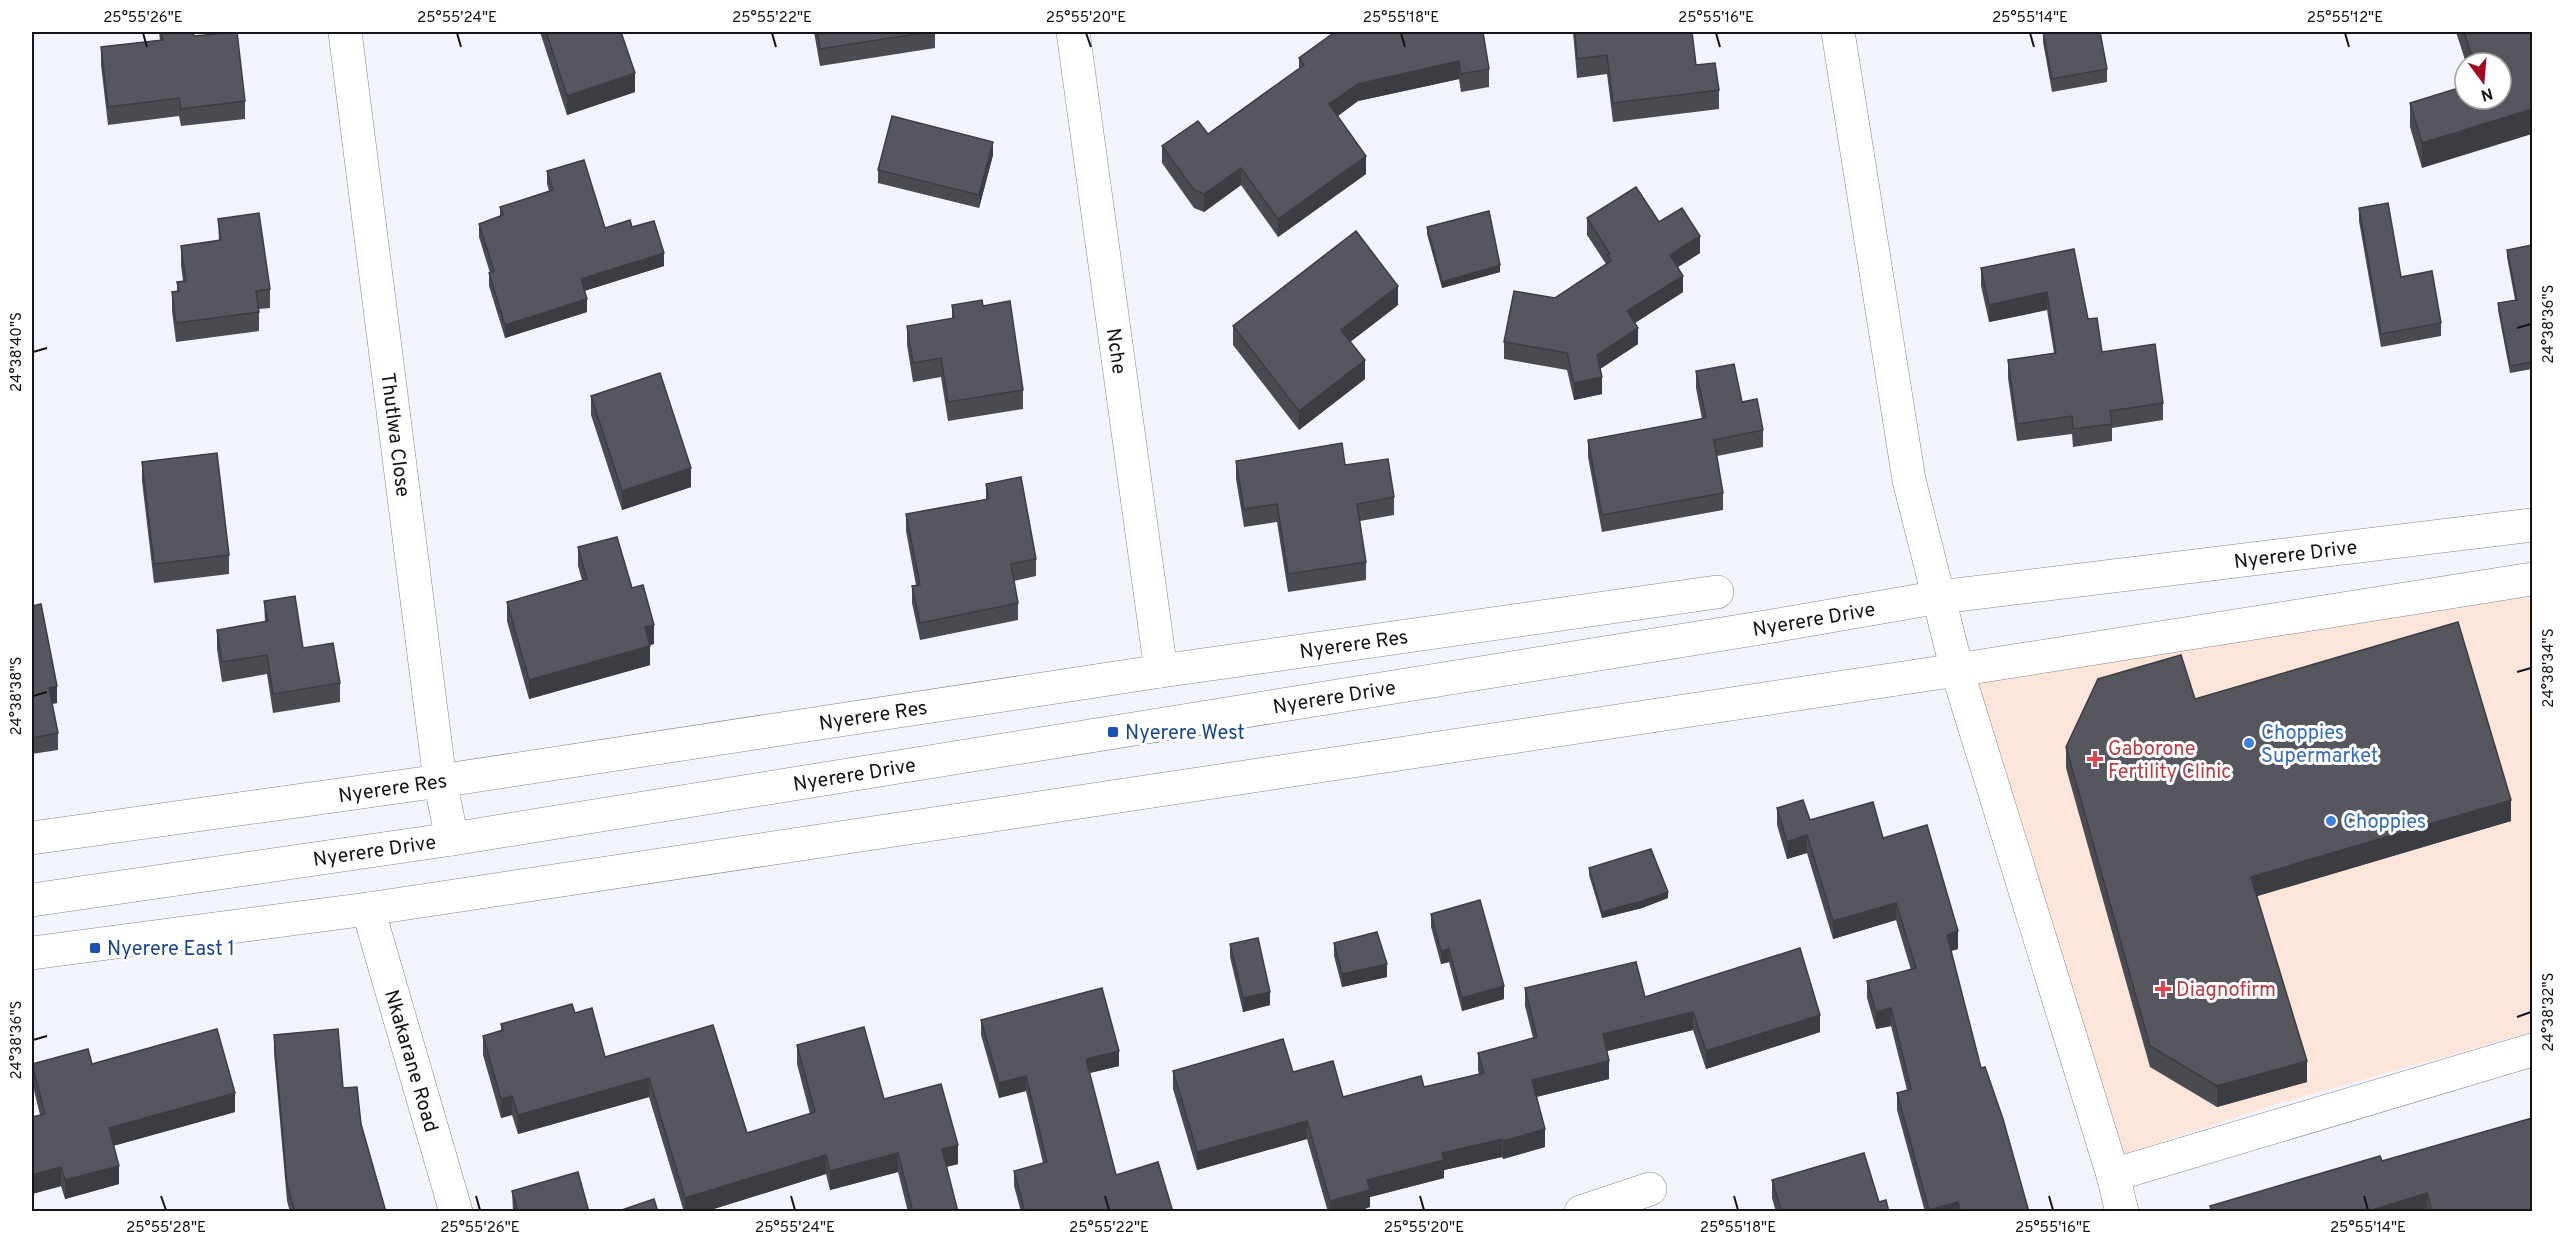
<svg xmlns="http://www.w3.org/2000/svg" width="2564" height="1243" viewBox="0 0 2564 1243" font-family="Overpass,sans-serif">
  <rect width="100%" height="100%" fill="#f2f4fc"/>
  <!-- commercial -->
  <path fill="#fde5da" d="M2532,581V1032L2277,1104L2094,1164L1965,661Z"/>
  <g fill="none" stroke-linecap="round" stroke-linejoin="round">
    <!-- minor casing -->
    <g stroke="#85878f" stroke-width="34">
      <g id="minor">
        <path id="s1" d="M345,32L440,781L452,839"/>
        <path id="s2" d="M1073,32L1161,671"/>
        <path d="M1957,670L2113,1175L2122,1212"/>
        <path id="s3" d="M32,838L440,781L1161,671L1717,592"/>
        <path id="s4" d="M368,909L456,1212"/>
        <path d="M2113,1175L2532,1050"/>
        <path d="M1581,1212L1650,1189"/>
      </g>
    </g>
    <!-- tertiary casing -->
    <g stroke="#85878f" stroke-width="34">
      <path id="tertiary" d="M1838,32L1909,480L1957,670"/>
    </g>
    <!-- secondary casing -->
    <g stroke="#85878f" stroke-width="34">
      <g id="secondary">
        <path id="s5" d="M32,900L452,839L1778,625L1940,597L2532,525"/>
        <path d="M32,953L368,909L1957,670L2532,579"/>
      </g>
    </g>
    <!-- minor -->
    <use href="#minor" stroke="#fff" stroke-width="33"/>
    <!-- tertiary -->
    <use href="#tertiary" stroke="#fff" stroke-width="33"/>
    <!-- secondary -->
    <use href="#secondary" stroke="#fff" stroke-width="33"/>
  </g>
  <!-- wall -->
  <path fill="#4a4b51" d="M159,32H193L194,36L245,101V119L181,126L179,116L108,125L101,65V47L160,40Z
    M540,32H621L635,92L567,115Z
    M814,32H935V48L820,66Z
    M1335,32L1489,69V87L1461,92L1459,79L1358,101L1338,116L1366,174L1278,237L1241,185L1204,212L1194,208L1162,163V146L1208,134L1299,69V58Z
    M1573,32H1692L1696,65L1719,90V109L1613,122L1607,74L1577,78Z
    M2043,32H2100L2107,69V82L2052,92L2043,42Z
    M2456,32H2532L2422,168L2410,127V103L2465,99L2501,63H2466Z
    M993,155L979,208L878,183V170Z
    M547,171L605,228L632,227L664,266L584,291L587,312L505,338L489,286V273H490L479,237V224L500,216V207L549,191L547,184Z
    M2359,208L2401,277L2441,323V336L2381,347L2359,221Z
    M1587,218L1659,222L1700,253L1678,267L1683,292L1635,323L1638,344L1600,369L1602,394L1574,400L1567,370L1504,359V342L1606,264L1587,235Z
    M218,219L270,289V308L259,309V331L176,342L172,311V292L177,291V282L183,281L181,265V246L219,241Z
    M1427,227L1500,272L1442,288L1427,234Z
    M2532,245V369L2510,373L2498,310V303L2515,300L2507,257V250Z
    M2074,249L2088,319L2102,352L2163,403V420L2112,428V441L2073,447L2072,434L2017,441L2008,378V360L2054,353L2047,310L1989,322L1981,286V268Z
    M952,305L983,306L1023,390V409L948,421L941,377L913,382L907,345V326L952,319Z
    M1398,305L1350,342L1365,379L1299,430L1233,345V326Z
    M1696,371L1742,402L1763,430V447L1717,456L1723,493V510L1602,532L1588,457V440L1702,419L1696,388Z
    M591,396L691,487L622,510L591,415Z
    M1236,461L1345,465L1394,497V515L1360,521L1366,562V580L1288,592L1277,522L1244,527L1236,479Z
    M142,462L229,555V574L154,583L142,481Z
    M986,484L1036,559V576L1014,581L1018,603V620L920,640L912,603V586L916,585L906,531V514L986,499Z
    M578,547L632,588L654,644L650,645V665L529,699L507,621V602L582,580L578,566Z
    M264,601L303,648L340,683V702L273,713L267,674L222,682L217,649V630L265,622Z
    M32,606L57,703L52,704L58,733V750L32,754Z
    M2195,699L2511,821L2257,896L2307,1082L2217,1107L2150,1067L2066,768V747Z
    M1777,808L1810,820L1883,838L1958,949L1951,951L1981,1068L2029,1212H1925L1897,1110V1093L1907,1090L1891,1026L1876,1029L1867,998V981L1911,970L1896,920L1833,939L1807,853L1787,859L1777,825Z
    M1589,868L1668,898L1642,908L1602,918L1589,875Z
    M1431,914L1504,999L1462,1011L1449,962L1441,964L1431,927Z
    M1334,943L1387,977L1342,987L1334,956Z
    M1230,944L1270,1005L1243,1012L1230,957Z
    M1525,988L1645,997L1820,1032L1706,1069L1693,1030L1607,1051L1609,1079L1536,1097L1545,1147L1503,1159L1502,1157L1444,1170V1178L1370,1197V1207L1355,1212H1328L1307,1139L1197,1170L1173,1089V1071L1293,1072L1343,1097L1424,1087L1479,1074L1478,1070V1053L1533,1038L1525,1006Z
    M575,1013L605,1057L713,1025L747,1133L810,1114L797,1064V1045L884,1099L958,1164L946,1167L958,1212H908L898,1172L830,1190L826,1174L704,1212H684L649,1097L518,1134L512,1115L501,1118L483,1055V1036L501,1031V1024Z
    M981,1020L1119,1066L1089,1073L1116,1175L1173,1212H1021L1014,1186V1171L1043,1163L1026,1091L999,1098L981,1035Z
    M274,1035L343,1088L361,1124L386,1212H290L287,1201L274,1053Z
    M32,1064L235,1112L113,1146L119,1184L65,1199L61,1186L32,1194V1117L40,1115L32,1082Z
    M2382,1161L2532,1212H2210V1206Z
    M1772,1180L1879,1202L1889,1212H1776L1772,1198Z
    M512,1191L589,1212H513Z"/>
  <!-- shaded-wall -->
  <path fill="#3c3d42" d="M1459,61V79L1358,101L1329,122V104L1358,84Z
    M635,73V92L567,115V96Z
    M2532,109V134L2422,168V143Z
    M993,142V155L979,208V195Z
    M1366,156V174L1278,237V219Z
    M1241,168V185L1204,212V194Z
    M1700,236V253L1670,272V255Z
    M664,253V266L581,292V279Z
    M1500,265V272L1442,288V282Z
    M1683,276V292L1627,328V311Z
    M1398,286V305L1341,349V330Z
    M2047,292V310L1989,322V305Z
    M587,299V312L505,338V325Z
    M1638,328V344L1597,371V355Z
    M1365,360V379L1299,430V411Z
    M1602,377V394L1574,400V383Z
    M691,468V487L622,510V491Z
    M654,625V644L645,646V627Z
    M650,646V665L529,699V680Z
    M57,686V703L49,704V688Z
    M2511,800V821L2251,898V877Z
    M1807,835V853L1787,859V842Z
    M1668,892V898L1642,908L1602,918V912Z
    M1896,903V920L1833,939V921Z
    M1958,931V949L1947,952V935Z
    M1449,949V962L1441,964V951Z
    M1387,964V977L1342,987V974Z
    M1504,986V999L1462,1011V998Z
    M1270,992V1005L1243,1012V998Z
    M1891,1008V1026L1876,1029V1012Z
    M1693,1012V1030L1603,1052V1034Z
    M1820,1015V1032L1706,1069V1051Z
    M1119,1051V1066L1086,1074V1059Z
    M1609,1061V1079L1532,1098V1080Z
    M2307,1061V1082L2217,1107V1086Z
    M1026,1076V1091L999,1098V1083Z
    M649,1078V1097L518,1134V1115Z
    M235,1093V1112L109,1147V1128Z
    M512,1096V1115L501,1118V1099Z
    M1307,1121V1139L1197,1170V1152Z
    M1545,1129V1147L1503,1159V1141Z
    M1502,1139V1157L1444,1170V1178L1370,1197V1207L1355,1212H1330V1201L1367,1180L1442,1153Z
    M958,1145V1164L942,1168V1149Z
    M898,1153V1172L830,1190V1171Z
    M826,1155V1174L704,1212H685V1198Z
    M119,1166V1184L65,1199V1180Z
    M61,1167V1186L32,1194V1175Z
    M2427,1193V1212H2366Z
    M1958,1202V1212H1929V1210Z"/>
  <!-- building -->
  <path fill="#56575e" stroke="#3c3d42" stroke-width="1.5" d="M161,32H193L194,36L237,32L245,101L181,109L179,98L108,107L101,47L163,40Z
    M546,32H621L635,73L567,96Z
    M817,32H929L820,49Z
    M1335,32H1483L1489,69L1461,74L1459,61L1358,84L1329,104L1366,156L1278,219L1241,168L1204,194L1194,190L1162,146L1198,121L1208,134L1304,65L1299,58Z
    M1575,32H1692L1696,65L1715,63L1719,90L1613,103L1607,55L1577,59Z
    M2043,32H2100L2107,69L2052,79Z
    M2464,32H2532V109L2422,143L2410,103L2465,86V99H2501V63H2474Z
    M892,116L993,142L979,195L878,170Z
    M584,160L605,228L630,220L632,227L654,221L664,253L581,279L587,299L505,325L489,273L494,271L479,224L503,215L500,207L553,190L547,171Z
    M1636,187L1659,222L1682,208L1700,236L1670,255L1683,276L1627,311L1638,328L1597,355L1602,377L1574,383L1567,353L1504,342L1514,291L1555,298L1611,261L1607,255L1610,254L1587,218Z
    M2388,203L2401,277L2432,271L2441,323L2381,334L2359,208Z
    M1489,211L1500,265L1442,282L1427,227Z
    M259,213L270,289L256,291L259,312L176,323L172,292L179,291L177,282L186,281L181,246L221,240L218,219Z
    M1356,231L1398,286L1341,330L1365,360L1299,411L1233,326Z
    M2532,245V362L2510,366L2498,303L2517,300L2507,250Z
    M2074,249L2088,319L2097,318L2102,352L2155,344L2163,403L2110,411L2112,424L2073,429L2072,416L2017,424L2008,360L2056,353L2047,292L1989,305L1981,268Z
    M982,300L983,306L1010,301L1023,390L948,402L941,358L913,363L907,326L954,318L952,305Z
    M1734,364L1742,402L1757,399L1763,430L1714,440L1723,493L1602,515L1588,440L1706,418L1696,371Z
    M660,373L691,468L622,491L591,396Z
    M1342,443L1345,465L1388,459L1394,497L1357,504L1366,562L1288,574L1277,504L1244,509L1236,461Z
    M217,453L229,555L154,564L142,462Z
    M1021,477L1036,559L1011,564L1018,603L920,623L912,586L920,585L906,514L989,499L986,484Z
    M617,537L632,588L643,585L654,625L645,627L650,646L529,680L507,602L587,579L578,547Z
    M295,596L303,648L333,643L340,683L273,694L267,655L222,662L217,630L268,621L264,601Z
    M41,604L57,686L49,688L58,733L32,738V606Z
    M2458,622L2511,800L2251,877L2307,1061L2217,1086L2150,1046L2066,747L2098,679L2181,655L2195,699Z
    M1803,800L1810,820L1873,802L1883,838L1927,825L1958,931L1947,935L1981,1068L1985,1067L2003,1119L2029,1212H1961L1958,1202L1929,1210L1897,1093L1911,1089L1891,1008L1876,1012L1867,981L1916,968L1896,903L1833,921L1807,835L1787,842L1777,808Z
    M1651,849L1668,892L1642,901L1602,912L1589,868Z
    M1480,900L1504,986L1462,998L1449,949L1441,951L1431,914Z
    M1377,932L1387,964L1342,974L1334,943Z
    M1258,938L1270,992L1243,998L1230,944Z
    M1800,948L1820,1015L1706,1051L1693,1012L1603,1034L1609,1061L1532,1080L1545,1129L1503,1141L1502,1139L1442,1153L1444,1160L1367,1180L1370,1190L1330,1201L1307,1121L1197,1152L1173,1071L1283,1039L1293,1072L1333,1061L1343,1097L1421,1076L1424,1087L1484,1073L1478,1053L1537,1037L1525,988L1636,962L1645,997Z
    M1102,988L1119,1051L1086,1059L1116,1175L1158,1162L1173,1212H1025L1014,1171L1047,1162L1026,1076L999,1083L981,1020Z
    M572,1004L575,1013L592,1008L605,1057L713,1025L747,1133L815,1112L797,1045L864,1027L884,1099L941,1084L958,1145L942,1149L958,1212H913L898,1153L830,1171L826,1155L685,1198L649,1078L518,1115L512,1096L501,1099L483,1036L503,1030L501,1024Z
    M217,1029L235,1093L109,1128L119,1166L65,1180L61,1167L32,1175V1117L45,1114L32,1064L88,1049L92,1064Z
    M338,1029L343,1088L357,1087L361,1124L386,1212H295L287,1184L274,1035Z
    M2532,1118V1212H2432L2427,1193L2366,1212H2212L2210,1206L2380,1156L2382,1161Z
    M1864,1153L1879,1202L1886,1200L1889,1212H1782L1772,1180Z
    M578,1172L589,1212H518L512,1191Z
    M654,1199L658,1212H616Z"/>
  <!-- ticks -->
  <path fill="none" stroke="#131417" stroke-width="2" d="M143,33L147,47M457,33L461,47M772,33L776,47M1086,33L1091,47M1401,33L1405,47M1716,33L1720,47M2030,33L2034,47M2345,33L2349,47M2517,328L2531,324M33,352L47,348M2517,672L2531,668M33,696L47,692M2517,1017L2531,1012M33,1040L47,1036M161,1196L166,1210M476,1196L480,1210M791,1196L795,1210M1105,1196L1109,1210M1420,1196L1424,1210M1734,1196L1738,1210M2049,1196L2053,1210M2364,1196L2368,1210"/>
  <!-- markers -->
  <g fill="#1a4fb4" stroke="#fff" stroke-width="2">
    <rect x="1107" y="726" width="12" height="12" rx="3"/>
    <rect x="89" y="942" width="12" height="12" rx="3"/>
  </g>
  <g fill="#3f7fe0" stroke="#fff" stroke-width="2">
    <circle cx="2249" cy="743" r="6"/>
    <circle cx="2331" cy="821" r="6"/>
  </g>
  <g fill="#e0444e" stroke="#fff" stroke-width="2">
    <path d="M2092 750h6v6h6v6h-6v6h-6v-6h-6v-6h6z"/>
    <path d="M2160 980h6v6h6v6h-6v6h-6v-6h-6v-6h6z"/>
  </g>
  <g text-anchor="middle" stroke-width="6" stroke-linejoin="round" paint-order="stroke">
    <!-- street labels -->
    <g font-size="20" fill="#131417" stroke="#fff">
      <text dy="7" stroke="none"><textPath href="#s2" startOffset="322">Nche</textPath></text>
      <text dy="7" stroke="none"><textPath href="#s1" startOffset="406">Thutlwa Close</textPath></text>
      <text dy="7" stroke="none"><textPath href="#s5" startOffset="2290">Nyerere Drive</textPath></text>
      <text dy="7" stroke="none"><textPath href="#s5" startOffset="1804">Nyerere Drive</textPath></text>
      <text dy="7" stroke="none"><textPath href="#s3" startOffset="1336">Nyerere Res</textPath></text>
      <text dy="7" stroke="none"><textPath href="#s5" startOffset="1318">Nyerere Drive</textPath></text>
      <text dy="7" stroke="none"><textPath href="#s3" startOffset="850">Nyerere Res</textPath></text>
      <text dy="7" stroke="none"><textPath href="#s5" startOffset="832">Nyerere Drive</textPath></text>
      <text dy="7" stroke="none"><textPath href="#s3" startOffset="364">Nyerere Res</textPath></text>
      <text dy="7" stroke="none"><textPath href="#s5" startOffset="346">Nyerere Drive</textPath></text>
      <text dy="7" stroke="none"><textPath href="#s4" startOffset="158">Nkakarane Road</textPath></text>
    </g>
    <!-- transit labels -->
    <g font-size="20" fill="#164399" stroke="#fff" text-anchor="start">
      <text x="1125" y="739">Nyerere West</text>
      <text x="107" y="955">Nyerere East 1</text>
    </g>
    <!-- shop labels -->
    <g font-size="20" fill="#366cbe" stroke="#fff" text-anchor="start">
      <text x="2261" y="739">Choppies<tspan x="2261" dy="23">Supermarket</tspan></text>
      <text x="2343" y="828">Choppies</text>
    </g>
    <!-- health labels -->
    <g font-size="20" fill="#be3a42" stroke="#fff" text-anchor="start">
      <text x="2108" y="755">Gaborone<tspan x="2108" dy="23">Fertility Clinic</tspan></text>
      <text x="2176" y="996">Diagnofirm</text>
    </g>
  </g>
  <!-- border -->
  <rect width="2564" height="1243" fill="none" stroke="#ffffff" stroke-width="66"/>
  <!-- north arrow -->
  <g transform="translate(2483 81) rotate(164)"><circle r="28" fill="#ffffff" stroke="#a1a1a2" stroke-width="1.5"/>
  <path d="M0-4.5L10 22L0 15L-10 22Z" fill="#a40924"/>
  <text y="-9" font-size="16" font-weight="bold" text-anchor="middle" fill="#131417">N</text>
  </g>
  <rect x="33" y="33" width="2498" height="1177" fill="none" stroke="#131417" stroke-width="2"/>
  <g font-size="15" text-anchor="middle" fill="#131417">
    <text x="143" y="22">25°55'26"E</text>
    <text x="457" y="22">25°55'24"E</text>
    <text x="772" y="22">25°55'22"E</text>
    <text x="1086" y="22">25°55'20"E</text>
    <text x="1401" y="22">25°55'18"E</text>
    <text x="1716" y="22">25°55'16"E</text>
    <text x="2030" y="22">25°55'14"E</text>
    <text x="2345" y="22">25°55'12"E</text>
    <text transform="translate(2548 324) rotate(-90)" y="5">24°38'36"S</text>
    <text transform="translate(16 352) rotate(-90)" y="5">24°38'40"S</text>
    <text transform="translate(2548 668) rotate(-90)" y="5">24°38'34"S</text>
    <text transform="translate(16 696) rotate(-90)" y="5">24°38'38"S</text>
    <text transform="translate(2548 1012) rotate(-90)" y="5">24°38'32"S</text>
    <text transform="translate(16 1040) rotate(-90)" y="5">24°38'36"S</text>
    <text x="166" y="1232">25°55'28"E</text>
    <text x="480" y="1232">25°55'26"E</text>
    <text x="795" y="1232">25°55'24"E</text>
    <text x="1109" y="1232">25°55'22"E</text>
    <text x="1424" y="1232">25°55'20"E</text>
    <text x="1738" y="1232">25°55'18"E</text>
    <text x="2053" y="1232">25°55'16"E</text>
    <text x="2368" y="1232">25°55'14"E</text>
  </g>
</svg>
